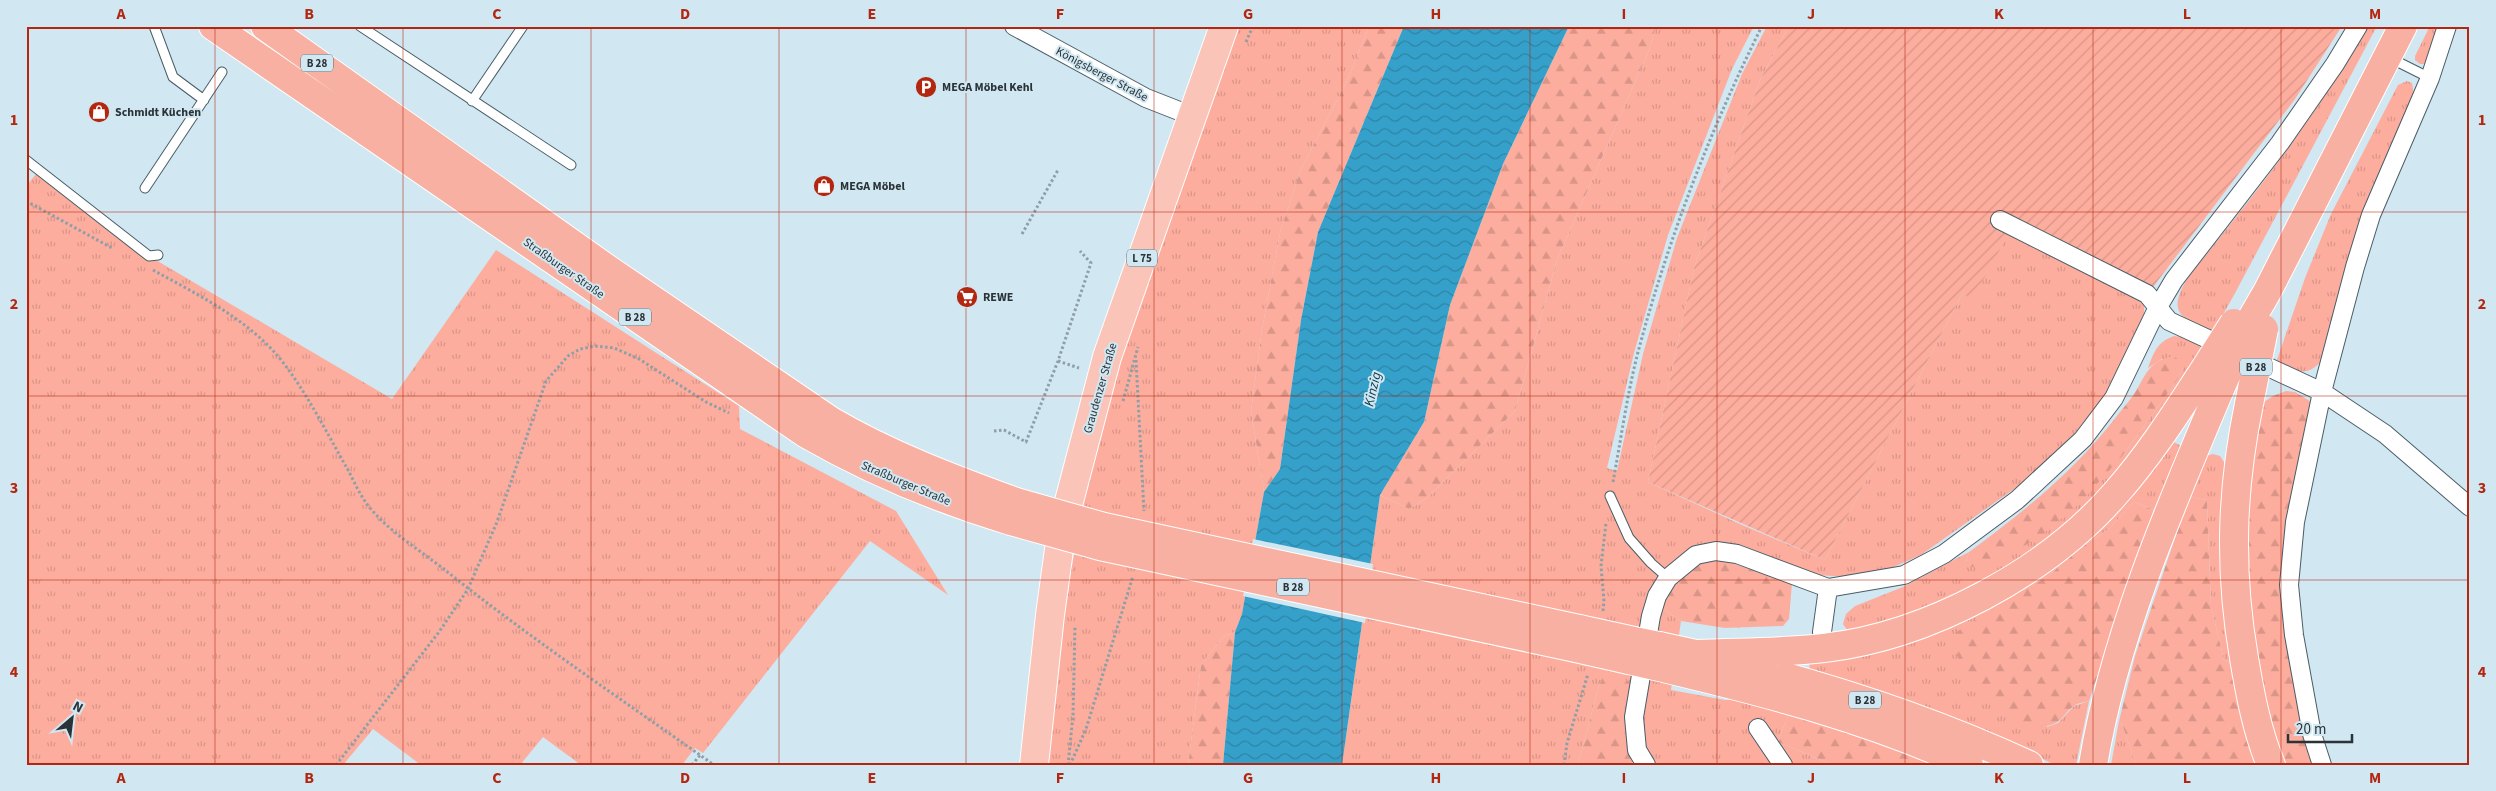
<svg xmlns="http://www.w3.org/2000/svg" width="2496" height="791" viewBox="0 0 2496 791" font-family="'Source Sans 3',sans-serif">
  <defs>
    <pattern id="grass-tufts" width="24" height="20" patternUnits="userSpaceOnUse" patternTransform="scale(1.25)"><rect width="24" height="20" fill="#fdad9d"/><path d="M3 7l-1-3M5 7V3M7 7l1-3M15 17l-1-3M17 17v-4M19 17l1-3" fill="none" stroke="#d99588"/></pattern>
    <pattern id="forest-firs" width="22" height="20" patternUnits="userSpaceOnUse" patternTransform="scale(1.25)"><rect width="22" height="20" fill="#fdad9d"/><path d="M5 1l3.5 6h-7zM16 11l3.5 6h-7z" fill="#d99588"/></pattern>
    <pattern id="garden-furrows" width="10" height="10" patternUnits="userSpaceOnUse" patternTransform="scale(1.25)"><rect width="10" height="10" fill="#fdad9d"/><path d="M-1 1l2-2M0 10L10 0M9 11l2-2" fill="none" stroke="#d99588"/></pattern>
    <pattern id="water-waves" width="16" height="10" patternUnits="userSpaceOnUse" patternTransform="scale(1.25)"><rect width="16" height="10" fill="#35a1ca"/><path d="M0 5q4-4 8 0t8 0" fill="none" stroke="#2d84a5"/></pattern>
  </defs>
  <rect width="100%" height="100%" fill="#d1e7f2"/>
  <!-- grass -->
  <path fill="url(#grass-tufts)" d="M1234,26H1369L1349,77L1300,171L1280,233L1262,329L1251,411L1264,492L1242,614L1235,632L1223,637L1201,665L1188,765H1046L1063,583L1072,566L1084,495L1119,363Z
    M1656,26H1754L1732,69L1668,235L1634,353L1607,468L1617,471L1643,354L1677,238L1742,74L1767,26H1789L1760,80L1694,268L1648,482L1740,524L1825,560L1962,294L1973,298L2005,239L2014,235L2144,299V317L2120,368L2103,399L2070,439L2021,484L1921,555L1884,571L1849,577L1818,575L1732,543L1726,561H1711L1662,608L1681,621L1671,690L1725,700H1741L1789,713L1778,742L1833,765H1658L1651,756L1634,758L1606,673L1599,685L1578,765H1342L1380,495L1409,509L1427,498L1515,411L1557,260L1649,50Z
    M2367,26H2377L2234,295L2213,332C2179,317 2167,313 2188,277C2253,197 2316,117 2367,26Z
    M2430,26H2442L2426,64H2420L2415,60V56Z
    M2407,81L2412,83L2414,95L2324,358C2308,378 2296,373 2277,360L2305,278L2331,214L2398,85Z
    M37,173L149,256L392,399L496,250L739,406L740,429L896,511L948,595L870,541L703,753L695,748L682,765H581L543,737L520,765H421L373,729L343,765H26V186Z
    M2174,336L2187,338L2205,345C2159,423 2096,517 2017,565C1962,597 1910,616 1849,633L1843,624L1846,614L1855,606L1903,587L1969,552L1966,562L2123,455L2176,382L2183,368L2162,359L2148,368C2154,352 2157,342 2174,336Z
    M2172,441L2181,446L2154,510L2134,502L2109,529L2073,553L2050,575L2003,605L2047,727L2058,723L2074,706L2089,701L2076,765H2055L2033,754L1810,672L1809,661L1873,651L1946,629L2011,595Z
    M2213,454L2220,456L2224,462L2232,664L2224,660L2211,606L2207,500L2189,497L2206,456Z
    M2119,721L2123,727L2136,765H2111Z"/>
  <!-- forest -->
  <path fill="url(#forest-firs)" d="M1369,26H1404L1318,232L1301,320L1280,469L1264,492L1251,411L1262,329L1280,233L1300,171L1349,77Z
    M1569,26H1656L1649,50L1557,260L1515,411L1427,498L1409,509L1380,495L1424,422L1450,305L1503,164Z
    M2173,356L2181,361L2183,368L2176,382L2123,455L2079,504L2039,537L1980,572L1966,562L1969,552C2022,513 2072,473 2113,421C2119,413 2126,405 2132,397C2146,377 2146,362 2173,356Z
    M2286,391L2295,392L2313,403L2286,584L2321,765H2283L2264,706L2242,559L2258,406L2273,396Z
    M2189,497L2207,500L2211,606L2224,660L2232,664L2260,765H2136L2123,727L2119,721L2135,656Z
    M2134,502L2154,510L2089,701C2085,702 2078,703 2074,706C2064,712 2063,723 2047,726C2038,728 2030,725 2021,722C1983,707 1962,675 1950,636L2050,575L2073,553L2109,529Z
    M1711,561H1726L1792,583L1789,619L1783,626L1725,628L1681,621L1662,608C1675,583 1683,569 1711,561Z
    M1235,632L1223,765H1188L1201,665L1223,637Z
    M1605,673L1629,681L1627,723L1634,758L1631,765H1578L1599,685Z
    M1789,713L1885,743L1938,765H1833L1778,742Z"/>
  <!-- garden -->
  <path fill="url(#garden-furrows)" d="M1789,26H2342L2295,99L2144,299L2014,235L2005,240L1973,299L1962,294L1825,560L1648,482L1694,268L1760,80Z"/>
  <!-- water -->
  <path fill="url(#water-waves)" d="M1404,26H1569L1503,164L1450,305L1424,422L1380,495L1342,765H1223L1235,632L1242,614L1264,492L1280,469L1301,320L1318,232Z"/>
  <!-- pier -->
  <path fill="#d1e7f2" d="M1253,539L1373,564L1365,623L1243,596Z"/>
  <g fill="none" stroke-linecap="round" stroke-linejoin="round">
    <!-- service casing -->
    <g stroke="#4a5d66" stroke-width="11">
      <path id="service" d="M154,26L173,77L204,100
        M360,26L571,165
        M2390,58L2430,78
        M472,101L523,26
        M26,160L149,256L158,255
        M145,188L222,72
        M1610,496L1629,538L1651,563L1668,578"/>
    </g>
    <!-- minor casing -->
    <g stroke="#4a5d66" stroke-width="20">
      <path id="minor" d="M1014,26L1146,98L1192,116
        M2000,220L2147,294L2169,321L2322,392L2385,434L2470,507
        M1824,648L1822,632L1828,588
        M1758,728L1783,765
        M1646,765L1637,750L1634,717L1651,616L1657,596L1668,578L1696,555L1716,551L1737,554L1828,588L1904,575L1944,554L2017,500L2083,439L2114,398L2158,307L2174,280L2280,143L2335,64L2358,26
        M2322,765L2312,734L2294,635L2289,585L2295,522L2322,392L2355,267L2371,215L2430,78L2447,26"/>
    </g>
    <!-- primary casing -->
    <g stroke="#fff" stroke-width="30">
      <path id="primary" d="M1034,765L1050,615L1062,528L1107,357L1224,26"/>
    </g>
    <!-- trunk casing -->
    <g stroke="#fff" stroke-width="30">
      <path id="trunk" d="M213,26L805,433C871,471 938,499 1011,521
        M265,26L609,270L831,421C889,455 953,479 1016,502
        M2249,323L2267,292L2403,26
        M2249,404C2231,491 2229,571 2244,658C2250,694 2257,731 2271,765
        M1579,629L1634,641
        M1659,646C1787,673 1910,710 2029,765
        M1576,648L1629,660
        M1696,654C1738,652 1781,653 1824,648C1928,636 2046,573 2115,494C2147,458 2173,418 2199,378
        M1655,666C1761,691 1870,719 1969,765
        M2093,765C2114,637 2170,507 2220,389"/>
    </g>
    <!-- path -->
    <path stroke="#8e9fa7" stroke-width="3" stroke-dasharray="2.5 2.5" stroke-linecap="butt" d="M1246,42L1253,26
      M26,201L112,248
      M1022,234L1058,170
      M153,270C200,296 252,321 285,365C309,397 328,435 348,470C355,483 361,498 371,509C391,533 421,551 445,570C531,639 624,701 714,765
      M1136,360L1144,511
      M1058,361L1079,368
      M1123,401L1138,347
      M994,431L1004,430L1026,442L1058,361L1091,263L1080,251
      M1613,482C1621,439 1627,395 1638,352C1668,240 1710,130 1762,26
      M1603,611L1604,601L1601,566L1606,523
      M336,765L439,632L468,589L497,522L546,381L568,356L580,349L596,346L614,348L639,359L706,402L729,413
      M692,765L700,755
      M1068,765L1073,715L1075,626
      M1070,765L1086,729L1133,576
      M1564,765L1567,743L1588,674"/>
    <!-- service -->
    <use href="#service" stroke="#fff" stroke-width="9"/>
    <!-- minor -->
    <use href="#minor" stroke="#fff" stroke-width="18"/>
    <!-- primary -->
    <use href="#primary" stroke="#fac4b9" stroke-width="28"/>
    <!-- trunk -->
    <use href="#trunk" stroke="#f8b0a2" stroke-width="28"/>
    <!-- trunk-bridge casing -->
    <g stroke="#fff" stroke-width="30" stroke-linecap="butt">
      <path id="trunk-bridge" d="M2199,378L2234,323
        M2220,389L2249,323
        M2249,404L2264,329
        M1016,502L1104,527L1579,629
        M1011,521L1100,546L1576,648
        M1634,641L1659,646
        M1629,660L1655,666"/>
    </g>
    <!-- trunk-bridge -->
    <use href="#trunk-bridge" stroke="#f8b0a2" stroke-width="28"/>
  </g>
  <!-- grid -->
  <path fill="none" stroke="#b3260f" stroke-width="1" stroke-opacity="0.55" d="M215,26V765M403,26V765M591,26V765M779,26V765M966,26V765M1154,26V765M1342,26V765M1530,26V765M1717,26V765M1905,26V765M2093,26V765M2281,26V765M26,212H2470M26,396H2470M26,580H2470"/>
  <!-- icons -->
  <defs>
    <g id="parking-disc" transform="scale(1.125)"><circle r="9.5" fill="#b3260f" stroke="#d1e7f2"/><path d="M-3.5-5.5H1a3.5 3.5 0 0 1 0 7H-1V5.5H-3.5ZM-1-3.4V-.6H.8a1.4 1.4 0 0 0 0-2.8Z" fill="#fff"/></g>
    <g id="shop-disc" transform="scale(1.125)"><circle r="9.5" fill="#b3260f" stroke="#d1e7f2"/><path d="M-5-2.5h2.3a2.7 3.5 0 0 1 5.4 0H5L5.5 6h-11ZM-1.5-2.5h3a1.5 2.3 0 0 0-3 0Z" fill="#fff"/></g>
    <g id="supermarket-disc" transform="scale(1.125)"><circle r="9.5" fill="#b3260f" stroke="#d1e7f2"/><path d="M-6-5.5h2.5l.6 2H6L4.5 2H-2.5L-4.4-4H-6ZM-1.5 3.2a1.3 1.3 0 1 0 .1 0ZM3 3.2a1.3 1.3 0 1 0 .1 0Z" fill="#fff"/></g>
  </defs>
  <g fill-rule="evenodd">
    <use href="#parking-disc" x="926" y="87"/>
    <use href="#shop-disc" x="99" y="112"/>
    <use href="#shop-disc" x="824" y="186"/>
    <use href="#supermarket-disc" x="967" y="297"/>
  </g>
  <g text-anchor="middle" stroke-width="4" stroke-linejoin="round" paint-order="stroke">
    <!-- shield labels -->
    <g fill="#d1e7f2" stroke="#5c696f" stroke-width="1">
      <rect x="301" y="54.5" width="32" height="17" rx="4"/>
      <rect x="1127" y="249.5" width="30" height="17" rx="4"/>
      <rect x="619" y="308.5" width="32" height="17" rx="4"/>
      <rect x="2240" y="358.5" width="32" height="17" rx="4"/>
      <rect x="1277" y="578.5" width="32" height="17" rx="4"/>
      <rect x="1849" y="691.5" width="32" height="17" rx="4"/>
    </g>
    <g font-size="11" font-weight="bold" fill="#2a3337">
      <text x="317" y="67">B 28</text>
      <text x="1142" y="262">L 75</text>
      <text x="635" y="321">B 28</text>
      <text x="2256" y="371">B 28</text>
      <text x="1293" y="591">B 28</text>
      <text x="1865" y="704">B 28</text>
    </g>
    <!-- street labels -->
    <g font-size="12" fill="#2a3337" stroke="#d1e7f2">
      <text transform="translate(1102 74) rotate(28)" y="4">Königsberger Straße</text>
      <text transform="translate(564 268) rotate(35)" y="4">Straßburger Straße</text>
      <text transform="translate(1100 388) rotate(-74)" y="4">Graudenzer Straße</text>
      <text transform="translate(906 483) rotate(23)" y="4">Straßburger Straße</text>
    </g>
    <!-- poi labels -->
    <g font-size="12" font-weight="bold" fill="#2a3337" stroke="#d1e7f2" text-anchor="start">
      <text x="942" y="91">MEGA Möbel Kehl</text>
      <text x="115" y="116">Schmidt Küchen</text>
      <text x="840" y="190">MEGA Möbel</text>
      <text x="983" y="301">REWE</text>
    </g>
    <!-- water labels -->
    <g font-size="14" font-style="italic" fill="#08384a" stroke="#d1e7f2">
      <text transform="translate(1372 389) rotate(-77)" y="5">Kinzig</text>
    </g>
  </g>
  <!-- border -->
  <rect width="2496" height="791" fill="none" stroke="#d1e7f2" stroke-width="55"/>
  <!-- north arrow -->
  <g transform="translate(72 718) rotate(28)" stroke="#d1e7f2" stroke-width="4" paint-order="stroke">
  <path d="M0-4L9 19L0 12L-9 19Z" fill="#2a3337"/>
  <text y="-8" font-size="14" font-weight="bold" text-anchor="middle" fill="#2a3337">N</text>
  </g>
  <!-- scale -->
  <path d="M2288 734v8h64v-8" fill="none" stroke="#2a3337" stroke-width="2.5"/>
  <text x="2296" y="734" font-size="15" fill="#2a3337" stroke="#d1e7f2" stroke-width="4" paint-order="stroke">20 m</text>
  <rect x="28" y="28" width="2440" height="736" fill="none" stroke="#b3260f" stroke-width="2"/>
  <g font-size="16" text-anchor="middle" font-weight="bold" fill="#b3260f">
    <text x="121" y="19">A</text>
    <text x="309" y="19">B</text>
    <text x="497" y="19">C</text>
    <text x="685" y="19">D</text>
    <text x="872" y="19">E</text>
    <text x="1060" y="19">F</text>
    <text x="1248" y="19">G</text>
    <text x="1436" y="19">H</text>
    <text x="1624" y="19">I</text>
    <text x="1811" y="19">J</text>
    <text x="1999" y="19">K</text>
    <text x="2187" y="19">L</text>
    <text x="2375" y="19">M</text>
    <text x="14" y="125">1</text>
    <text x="2482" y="125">1</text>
    <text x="14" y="309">2</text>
    <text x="2482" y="309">2</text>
    <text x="14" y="493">3</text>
    <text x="2482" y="493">3</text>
    <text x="14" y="677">4</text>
    <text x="2482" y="677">4</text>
    <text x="121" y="783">A</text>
    <text x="309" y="783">B</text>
    <text x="497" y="783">C</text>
    <text x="685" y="783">D</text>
    <text x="872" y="783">E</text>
    <text x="1060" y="783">F</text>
    <text x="1248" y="783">G</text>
    <text x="1436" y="783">H</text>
    <text x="1624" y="783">I</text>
    <text x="1811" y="783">J</text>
    <text x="1999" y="783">K</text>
    <text x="2187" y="783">L</text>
    <text x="2375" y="783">M</text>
  </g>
</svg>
